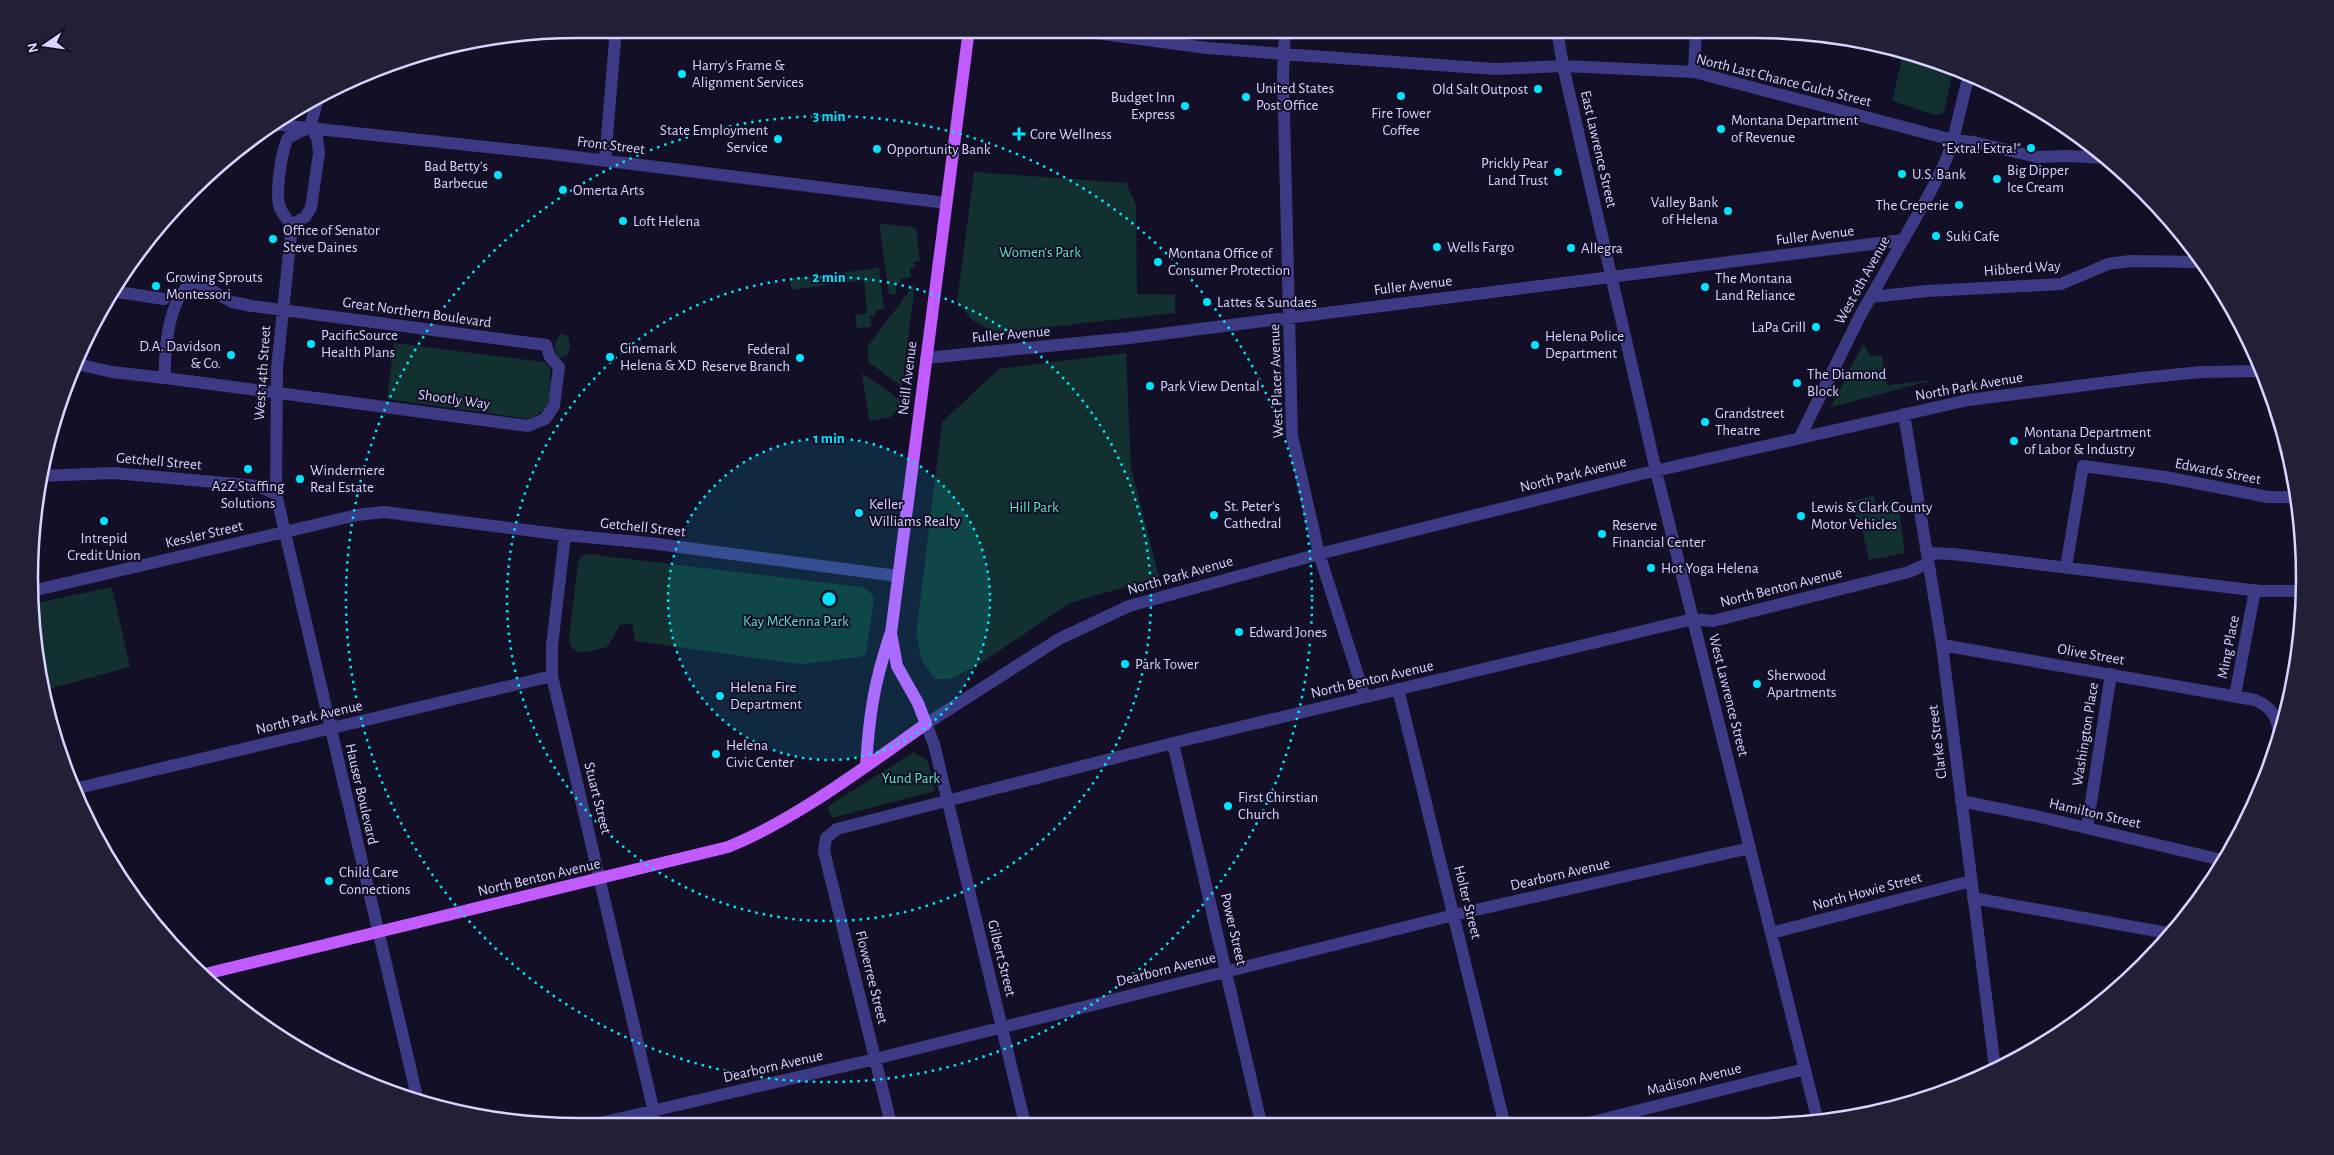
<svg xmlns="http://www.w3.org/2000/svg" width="2334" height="1155" viewBox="0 0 2334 1155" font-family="'Alegreya Sans',sans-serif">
  <rect width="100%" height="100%" fill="#130f26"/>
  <!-- green -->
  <path fill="#12302f" d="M1904,49L1954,68L1944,111L1941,114L1935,115L1892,101Z
    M974,172L1126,183L1136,205L1137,294L1175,295V313L995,333L973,321L957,302Z
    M879,223L916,228L920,261L914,262L915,267L910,268L911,277L900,279V283L895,284L897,294H889Z
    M879,268L884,309L875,311V316H870L872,327L857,328L855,315L867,313L864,280L791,290L790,281L792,279Z
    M915,284L902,386L869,363L867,347Z
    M561,334L568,336L570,346L567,356L560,358C552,352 554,341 561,334Z
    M394,343L544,362L550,367C550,393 556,407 529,419L387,399Z
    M1863,344L1870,355L1882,356L1887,385L1933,380L1831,407Z
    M1126,353L1131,468L1159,577L1070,603L986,660L951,679H935L922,660L916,634L942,422L999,369Z
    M862,373L900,400V407L891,417L869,421Z
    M1874,495L1876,503L1882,506L1892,500L1898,502L1905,553L1869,560L1861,524L1858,525L1852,501Z
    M588,554L862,587L870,592L874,598L866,654L860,657L804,664L791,663L635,641L632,623L620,625L607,647C592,650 571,660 569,638L578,562L581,557Z
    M112,587L130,667L44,690L56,743C40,699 34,652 32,604Z
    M914,752L928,761L935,791L832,818L827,807Z"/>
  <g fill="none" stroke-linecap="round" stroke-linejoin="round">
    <!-- minor -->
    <path stroke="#3d3a85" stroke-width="12" d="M1066,29L1207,48L1297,55L1495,69L1563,66L1694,72L1953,140L1973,142L2037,157L2067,156L2108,158
      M1285,29L1283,73L1292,436L1319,554L1365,697
      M1557,30L1563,66L1656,471L1818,1122
      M1694,72L1696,30
      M271,124L552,154L946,203
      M310,127L319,95
      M605,161L616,29
      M292,225L277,368L276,494L418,1101
      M292,225C287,219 281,213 279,205C276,190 281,152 288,138L308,128
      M292,225L305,217L311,208L319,153L317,137L310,127
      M191,284L202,285L232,302L252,306L546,345L550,357L559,367L554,406L545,419L528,426L165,378C164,353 168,299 191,284Z
      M111,291L164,299
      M1871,297L1927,291L2061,284L2108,264L2130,261L2203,262
      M926,358L1129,338L1903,240
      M73,363L112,372L165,378
      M1904,414L1942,645L1995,1068
      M1800,437L1860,316L1932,189L1946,160L1953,140L1969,74
      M39,476L114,473L258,486L276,494
      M565,535L552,646V676L657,1125
      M1927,553L1953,554L2259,591H2303
      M2066,567L2083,466L2165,477L2268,497H2298
      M32,591L357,515L384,512L565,535L650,543L897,576
      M1942,645L2255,700C2275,708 2280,722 2278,743
      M1398,689L1504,1122
      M2235,695L2255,590
      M1173,743L1261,1123
      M74,789L552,676
      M1961,801L2036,816L2222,860
      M2087,828L2111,674
      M1973,898L2173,934
      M1771,933L1971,881
      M1592,1122L1805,1069
      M891,1124L824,851L826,838L837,829L1173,743L1693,619L1713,621L1909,572L1928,563
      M1025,1124L934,744L926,724L1059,639L1129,606L1319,554L1637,475L1968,400L2141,378L2201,372L2263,371
      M592,1125L875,1059L1454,915L1750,848"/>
    <!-- major -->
    <path stroke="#c25bff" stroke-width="12" d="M866,766C869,716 874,683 890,635
      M201,975L728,847C795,820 866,766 926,724L918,703L897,666L891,633L969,29"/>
  </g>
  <!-- distance rings -->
  <circle cx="829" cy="599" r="161" fill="#00e5ff" fill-opacity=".12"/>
  <g fill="none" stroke="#00e5ff" stroke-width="2.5" stroke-dasharray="2.5 5">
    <circle cx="829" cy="599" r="161"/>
    <circle cx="829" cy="599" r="322"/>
    <circle cx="829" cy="599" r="483"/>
  </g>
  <!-- markers -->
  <g fill="#00e5ff" stroke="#130f26" stroke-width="2">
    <circle cx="682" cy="74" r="5"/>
    <circle cx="1538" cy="89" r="5"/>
    <circle cx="1401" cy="96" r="5"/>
    <circle cx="1246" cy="97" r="5"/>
    <circle cx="1185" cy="106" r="5"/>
    <circle cx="1721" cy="129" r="5"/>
    <path d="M1016.5 126.5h5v5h5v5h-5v5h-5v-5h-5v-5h5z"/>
    <circle cx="778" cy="139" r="5"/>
    <circle cx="2031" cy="148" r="5"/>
    <circle cx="877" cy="149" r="5"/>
    <circle cx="1558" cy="172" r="5"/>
    <circle cx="1902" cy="174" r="5"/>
    <circle cx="498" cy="175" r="5"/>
    <circle cx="1997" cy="179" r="5"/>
    <circle cx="563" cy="190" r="5"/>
    <circle cx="1959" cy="205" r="5"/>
    <circle cx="1728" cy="211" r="5"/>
    <circle cx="623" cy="221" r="5"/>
    <circle cx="1936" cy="236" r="5"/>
    <circle cx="273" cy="239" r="5"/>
    <circle cx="1437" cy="247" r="5"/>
    <circle cx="1571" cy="248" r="5"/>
    <circle cx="1158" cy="262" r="5"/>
    <circle cx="156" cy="286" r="5"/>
    <circle cx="1705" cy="287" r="5"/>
    <circle cx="1207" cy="302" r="5"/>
    <circle cx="1816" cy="327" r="5"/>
    <circle cx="311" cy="344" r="5"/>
    <circle cx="1535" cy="345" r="5"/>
    <circle cx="231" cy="355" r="5"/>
    <circle cx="610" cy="357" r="5"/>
    <circle cx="800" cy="358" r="5"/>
    <circle cx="1797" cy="383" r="5"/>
    <circle cx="1150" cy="386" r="5"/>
    <circle cx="1705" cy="422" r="5"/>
    <circle cx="2014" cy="441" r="5"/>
    <circle cx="248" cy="469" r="5"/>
    <circle cx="300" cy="479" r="5"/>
    <circle cx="859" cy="513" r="5"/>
    <circle cx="1214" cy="515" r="5"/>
    <circle cx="1801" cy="516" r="5"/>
    <circle cx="104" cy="521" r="5"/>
    <circle cx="1602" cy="534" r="5"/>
    <circle cx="1651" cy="568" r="5"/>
    <circle cx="1239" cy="632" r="5"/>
    <circle cx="1125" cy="664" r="5"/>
    <circle cx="1757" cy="684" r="5"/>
    <circle cx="720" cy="696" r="5"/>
    <circle cx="716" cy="754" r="5"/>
    <circle cx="1228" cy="806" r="5"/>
    <circle cx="329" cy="881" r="5"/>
  </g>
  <g text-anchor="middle" stroke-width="4" stroke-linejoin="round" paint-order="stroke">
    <!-- poi labels -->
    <g font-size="15" fill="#d9d4ff" stroke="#130f26" text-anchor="start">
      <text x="692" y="70">Harry's Frame &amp;<tspan x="692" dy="17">Alignment Services</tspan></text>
      <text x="1256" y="93">United States<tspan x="1256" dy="17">Post Office</tspan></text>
      <text x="1528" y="94" text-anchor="end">Old Salt Outpost</text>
      <text x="1175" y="102" text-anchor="end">Budget Inn<tspan x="1175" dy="17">Express</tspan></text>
      <text x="1401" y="118" text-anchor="middle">Fire Tower<tspan x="1401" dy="17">Coffee</tspan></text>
      <text x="1731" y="125">Montana Department<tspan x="1731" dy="17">of Revenue</tspan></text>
      <text x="768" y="135" text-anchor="end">State Employment<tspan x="768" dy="17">Service</tspan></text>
      <text x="1030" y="139">Core Wellness</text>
      <text x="2021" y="153" text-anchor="end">"Extra! Extra!"</text>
      <text x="887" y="154">Opportunity Bank</text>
      <text x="1548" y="168" text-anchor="end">Prickly Pear<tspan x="1548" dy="17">Land Trust</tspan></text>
      <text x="488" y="171" text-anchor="end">Bad Betty's<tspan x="488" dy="17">Barbecue</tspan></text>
      <text x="2007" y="175">Big Dipper<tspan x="2007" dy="17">Ice Cream</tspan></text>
      <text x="1912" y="179">U.S. Bank</text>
      <text x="573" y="195">Omerta Arts</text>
      <text x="1718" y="207" text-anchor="end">Valley Bank<tspan x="1718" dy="17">of Helena</tspan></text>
      <text x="1949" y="210" text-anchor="end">The Creperie</text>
      <text x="633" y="226">Loft Helena</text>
      <text x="283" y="235">Office of Senator<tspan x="283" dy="17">Steve Daines</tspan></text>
      <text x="1946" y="241">Suki Cafe</text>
      <text x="1447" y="252">Wells Fargo</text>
      <text x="1581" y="253">Allegra</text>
      <text x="1168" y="258">Montana Office of<tspan x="1168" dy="17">Consumer Protection</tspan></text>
      <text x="166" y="282">Growing Sprouts<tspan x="166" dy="17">Montessori</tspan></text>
      <text x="1715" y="283">The Montana<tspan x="1715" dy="17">Land Reliance</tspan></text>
      <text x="1217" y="307">Lattes &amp; Sundaes</text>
      <text x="1806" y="332" text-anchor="end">LaPa Grill</text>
      <text x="321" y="340">PacificSource<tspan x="321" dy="17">Health Plans</tspan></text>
      <text x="1545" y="341">Helena Police<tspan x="1545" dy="17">Department</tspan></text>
      <text x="221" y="351" text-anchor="end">D.A. Davidson<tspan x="221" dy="17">&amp; Co.</tspan></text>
      <text x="620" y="353">Cinemark<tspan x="620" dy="17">Helena &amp; XD</tspan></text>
      <text x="790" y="354" text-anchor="end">Federal<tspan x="790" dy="17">Reserve Branch</tspan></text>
      <text x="1807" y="379">The Diamond<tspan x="1807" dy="17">Block</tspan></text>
      <text x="1160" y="391">Park View Dental</text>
      <text x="1715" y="418">Grandstreet<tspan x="1715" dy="17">Theatre</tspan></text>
      <text x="2024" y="437">Montana Department<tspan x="2024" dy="17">of Labor &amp; Industry</tspan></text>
      <text x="310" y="475">Windermere<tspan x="310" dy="17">Real Estate</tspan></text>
      <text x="248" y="491" text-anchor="middle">A2Z Staffing<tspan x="248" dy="17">Solutions</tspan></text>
      <text x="869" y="509">Keller<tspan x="869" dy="17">Williams Realty</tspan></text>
      <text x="1224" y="511">St. Peter's<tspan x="1224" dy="17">Cathedral</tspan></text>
      <text x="1811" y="512">Lewis &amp; Clark County<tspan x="1811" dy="17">Motor Vehicles</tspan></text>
      <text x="1612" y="530">Reserve<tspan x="1612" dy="17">Financial Center</tspan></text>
      <text x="104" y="543" text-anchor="middle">Intrepid<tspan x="104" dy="17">Credit Union</tspan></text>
      <text x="1661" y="573">Hot Yoga Helena</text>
      <text x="1249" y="637">Edward Jones</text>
      <text x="1135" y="669">Park Tower</text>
      <text x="1767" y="680">Sherwood<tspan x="1767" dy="17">Apartments</tspan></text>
      <text x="730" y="692">Helena Fire<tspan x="730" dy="17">Department</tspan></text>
      <text x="726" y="750">Helena<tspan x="726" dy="17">Civic Center</tspan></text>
      <text x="1238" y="802">First Chirstian<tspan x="1238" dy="17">Church</tspan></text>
      <text x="339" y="877">Child Care<tspan x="339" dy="17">Connections</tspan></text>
    </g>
    <!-- street labels -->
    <g font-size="15" fill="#d9d4ff" stroke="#130f26">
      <text transform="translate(1784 80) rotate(14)" y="5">North Last Chance Gulch Street</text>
      <text transform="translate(611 145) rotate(7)" y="5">Front Street</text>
      <text transform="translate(1599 149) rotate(77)" y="5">East Lawrence Street</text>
      <text transform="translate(1815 235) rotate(-7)" y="5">Fuller Avenue</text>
      <text transform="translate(2022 268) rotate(-4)" y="5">Hibberd Way</text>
      <text transform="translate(1862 280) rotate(-61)" y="5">West 6th Avenue</text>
      <text transform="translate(1413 285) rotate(-7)" y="5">Fuller Avenue</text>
      <text transform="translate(417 312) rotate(8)" y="5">Great Northern Boulevard</text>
      <text transform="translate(1011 334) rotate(-5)" y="5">Fuller Avenue</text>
      <text transform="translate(262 373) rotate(-86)" y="5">West 14th Street</text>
      <text transform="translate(907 378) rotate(-83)" y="5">Neill Avenue</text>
      <text transform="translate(1276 381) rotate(-92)" y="5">West Placer Avenue</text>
      <text transform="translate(1969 386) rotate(-10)" y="5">North Park Avenue</text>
      <text transform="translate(454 399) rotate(8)" y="5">Shootly Way</text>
      <text transform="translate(159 461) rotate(5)" y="5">Getchell Street</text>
      <text transform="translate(2218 471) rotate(11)" y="5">Edwards Street</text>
      <text transform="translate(1573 474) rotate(-14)" y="5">North Park Avenue</text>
      <text transform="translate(643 527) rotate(6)" y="5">Getchell Street</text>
      <text transform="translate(204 534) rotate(-13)" y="5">Kessler Street</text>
      <text transform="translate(1180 575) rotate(-16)" y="5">North Park Avenue</text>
      <text transform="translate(1781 587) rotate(-14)" y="5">North Benton Avenue</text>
      <text transform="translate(2228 647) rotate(-79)" y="5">Ming Place</text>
      <text transform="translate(2091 654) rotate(10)" y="5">Olive Street</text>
      <text transform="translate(1372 679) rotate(-13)" y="5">North Benton Avenue</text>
      <text transform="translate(1729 695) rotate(76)" y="5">West Lawrence Street</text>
      <text transform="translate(309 717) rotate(-13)" y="5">North Park Avenue</text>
      <text transform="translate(2085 734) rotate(-81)" y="5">Washington Place</text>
      <text transform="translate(1937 742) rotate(-97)" y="5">Clarke Street</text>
      <text transform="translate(362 794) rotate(77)" y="5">Hauser Boulevard</text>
      <text transform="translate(598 798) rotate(76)" y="5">Stuart Street</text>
      <text transform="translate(2095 813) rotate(13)" y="5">Hamilton Street</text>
      <text transform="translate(1560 874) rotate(-13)" y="5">Dearborn Avenue</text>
      <text transform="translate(539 877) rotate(-13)" y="5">North Benton Avenue</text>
      <text transform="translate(1867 891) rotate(-15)" y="5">North Howie Street</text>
      <text transform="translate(1468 902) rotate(76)" y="5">Holter Street</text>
      <text transform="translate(1234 929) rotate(77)" y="5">Power Street</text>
      <text transform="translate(1002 958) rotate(76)" y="5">Gilbert Street</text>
      <text transform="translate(1166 969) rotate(-14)" y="5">Dearborn Avenue</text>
      <text transform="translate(872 977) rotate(76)" y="5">Flowerree Street</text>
      <text transform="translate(773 1066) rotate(-13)" y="5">Dearborn Avenue</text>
      <text transform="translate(1694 1079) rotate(-14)" y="5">Madison Avenue</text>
    </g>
    <!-- park labels -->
    <g font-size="15" fill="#5fe0c0" stroke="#130f26">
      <text x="1040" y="257">Women's Park</text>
      <text x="1034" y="512">Hill Park</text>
      <text x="796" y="626">Kay McKenna Park</text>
      <text x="911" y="783">Yund Park</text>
    </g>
  </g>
  <!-- crop -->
  <path d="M0 0H2334V1155H0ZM578 38H1756A540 540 0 0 1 2296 578V578A540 540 0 0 1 1756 1118H578A540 540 0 0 1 38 578V578A540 540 0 0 1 578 38Z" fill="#231f37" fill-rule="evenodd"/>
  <path fill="none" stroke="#d9d4ff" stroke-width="2.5" d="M578 38H1756A540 540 0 0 1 2296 578V578A540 540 0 0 1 1756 1118H578A540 540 0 0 1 38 578V578A540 540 0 0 1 578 38Z"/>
  <circle cx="829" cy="599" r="8" fill="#00e5ff" stroke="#130f26" stroke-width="2.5"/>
  <g font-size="15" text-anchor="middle" font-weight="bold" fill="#00e5ff" stroke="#130f26" stroke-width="4" stroke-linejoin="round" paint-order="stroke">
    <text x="829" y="121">3 min</text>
    <text x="829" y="282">2 min</text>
    <text x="829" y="443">1 min</text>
  </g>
  <!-- north arrow -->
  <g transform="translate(45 45) rotate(257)" stroke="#130f26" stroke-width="4" paint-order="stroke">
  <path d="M0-4L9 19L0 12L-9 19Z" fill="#d9d4ff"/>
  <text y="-8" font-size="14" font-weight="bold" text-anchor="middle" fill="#d9d4ff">N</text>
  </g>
</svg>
